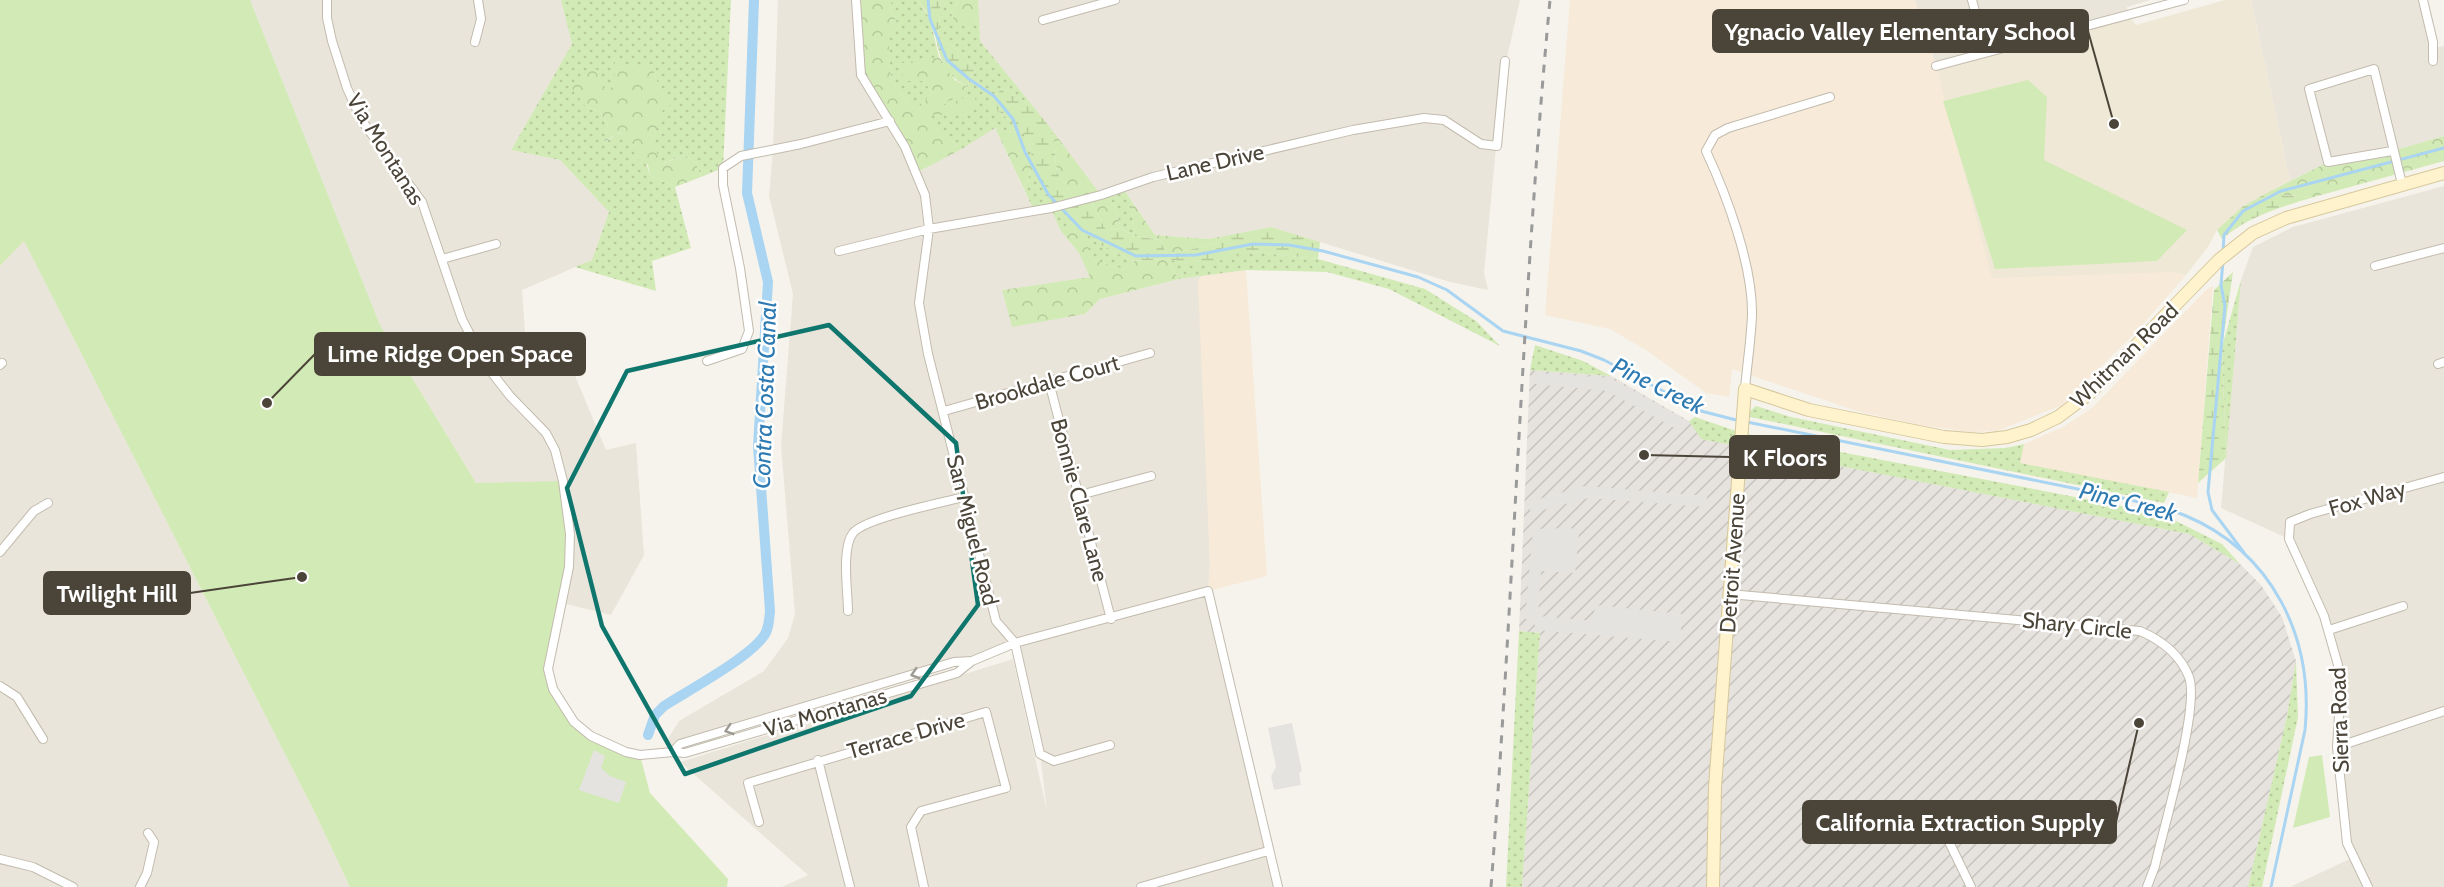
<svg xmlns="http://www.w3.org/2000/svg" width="2444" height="887" viewBox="0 0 2444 887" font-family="Cabin,sans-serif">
  <defs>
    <pattern id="industrial-furrows" width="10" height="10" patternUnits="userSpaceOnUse" patternTransform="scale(1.5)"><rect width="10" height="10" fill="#e6e2dd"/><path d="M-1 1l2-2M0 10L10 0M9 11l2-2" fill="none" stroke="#c7c3be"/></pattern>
    <pattern id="grass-dots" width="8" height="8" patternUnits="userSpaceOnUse" patternTransform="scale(1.5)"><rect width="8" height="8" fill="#d2eab5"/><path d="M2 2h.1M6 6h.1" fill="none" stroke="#b6ca9c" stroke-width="1.8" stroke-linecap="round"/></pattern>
    <pattern id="forest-crowns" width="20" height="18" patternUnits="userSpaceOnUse" patternTransform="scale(1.5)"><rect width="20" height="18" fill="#d2eab5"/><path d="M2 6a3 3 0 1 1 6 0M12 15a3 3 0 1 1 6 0" fill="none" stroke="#b6ca9c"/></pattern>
    <pattern id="wetland-marsh" width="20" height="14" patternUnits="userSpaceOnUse" patternTransform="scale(1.5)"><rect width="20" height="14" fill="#d2eab5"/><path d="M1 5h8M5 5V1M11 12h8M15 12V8" fill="none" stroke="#b6ca9c"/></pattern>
  </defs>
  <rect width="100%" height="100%" fill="#f6f3ec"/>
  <!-- residential -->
  <path fill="#eae5da" d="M250,0H561L572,44L511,150L560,160L609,212L592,260L522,290L525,333L569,361L606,450L636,443L644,555L611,615L562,603L476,483L380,325Z
    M778,0H856L917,173L995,128L1034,211L1051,208L1060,230L1079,253L1091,277L1002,290L1012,326L1085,314L1100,299L1179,279L1200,276L1210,566L1208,591L1278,887H782L808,875L680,762L1013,659L1047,811L1040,754L1015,643L972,661L681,744L673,752L668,739L679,721L764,671L788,638L795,614L781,446L793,294L769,196L773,149Z
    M978,0H1520L1508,53L1496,148L1484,273L1488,290L1450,282L1271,227L1208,239L1155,235L1123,188L1101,195L1033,106L980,41Z
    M1915,0H2150L2127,7L2128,16L1936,66Z
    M2251,0H2423L2434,48L2444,46V136L2392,151L2328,162L2290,181Z
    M2444,186V887H2290L2354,857L2347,843L2337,743L2340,700L2329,630L2289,539L2221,508L2241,280L2253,247L2293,227Z
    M24,241L315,813L350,887H0V266Z"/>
  <!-- commercial -->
  <path fill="#f7ead8" d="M1570,0H1915L1936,66L2172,272L2186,275L2137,331L2062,405L1997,431L1971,432L1919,425L1857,411L1732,369L1729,397L1706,393L1646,350L1610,329L1545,315Z
    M1246,270L1267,576L1208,591L1210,566L1198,283L1200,276Z
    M2213,286L2197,498L2019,463L2024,444L2063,427L2092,408L2207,289Z"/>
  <!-- industrial -->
  <path fill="url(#industrial-furrows)" d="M1530,370L1611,376L1689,421L1702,439L2189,534L2240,564L2261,585L2282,617L2296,661L2287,716L2248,887H1522L1540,633L1519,631Z"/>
  <!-- education -->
  <path fill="#efe8d6" d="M2225,0H2251L2290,181L2242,207L2217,230L2208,247L2186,275L2172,272L1992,278L1936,66L2128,16L2136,25Z"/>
  <!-- grass -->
  <path fill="url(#grass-dots)" d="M561,0H731L723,168L701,177L696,163L685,155L663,163L651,144C665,104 665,104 651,64L614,84L606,96L596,69L585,106L599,111L608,124L605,142L621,132C634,144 646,157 650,175L675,187L691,248L652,261L656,291L575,267L592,260L609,212L560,160L511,150L572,44Z
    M892,0H918L930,19L939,57L902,64L924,81L932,93L916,111C887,79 889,78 889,35L900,27L889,9Z
    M941,0H958L951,13L958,28L979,16L980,41L1033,106L1002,88L989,103L1023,132L1030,146L1034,169L1047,194L1074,221L1060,230L1051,208L1034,211L1024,189L1033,166L1018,133L995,128L960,150L929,115H951L975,95L939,107L968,87L969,79L975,69L963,53L938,38Z
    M1123,188L1131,200L1135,236L1121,229L1114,203L1101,195Z
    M1082,230L1105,248L1135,261L1124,269L1091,260Z
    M1254,252L1318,259L1425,289L1476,321L1500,346L1389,289L1327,272L1246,270L1179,279L1166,259L1188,263Z
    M2241,280L2226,458L2222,347Z
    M1535,345L1583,361L1611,376L1530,370Z
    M1756,406L1791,417L1950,450L2006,448L2024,444L2020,463L2169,492L2164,503L1750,417L1749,412Z
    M1695,417L1742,433L2127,507L2174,520L2222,544L2240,564L2189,534L1701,439L1689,421Z
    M1519,631L1540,633L1522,887H1506Z
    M2296,661L2298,717L2262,887H2248L2287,716Z"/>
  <!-- forest -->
  <path fill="url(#forest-crowns)" d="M856,0H892L889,9L900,27L889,35C889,77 887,79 916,111L932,93L924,81H903L901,63L939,57L955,80L968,87L942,106L975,94L976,109L951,115H930L960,150L916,173L861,75Z
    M958,0H978L979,16L958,29L951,13Z
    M615,57L631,67L651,64L662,95L673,103L663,110L651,144L664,163L685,155L696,163L701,177L675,187L650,175L648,165L634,157L635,146L621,132L604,142L608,124L599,111L585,106L571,87L582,74L596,69L606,95L614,84Z
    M995,128L1018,133L1033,166L1024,189Z
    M1052,130L1101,195L1114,203L1121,229L1106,230L1088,197L1076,200L1057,173Z
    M2444,136V161L2314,197L2265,194L2328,162L2392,151Z
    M1131,200L1155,235L1208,239L1224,236L1214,244L1167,255L1160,240L1135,236Z
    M1074,221L1082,230L1092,260L1124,269L1135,261L1166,259L1179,279L1100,299L1085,314L1012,327L1002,290L1090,277L1079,253L1060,230Z"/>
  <!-- wetland -->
  <path fill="url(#wetland-marsh)" d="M918,0H941L938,38L963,53L975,69L969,79L968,87C935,69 942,50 930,20C928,13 922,6 918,0Z
    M1002,88L1033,106L1052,130L1057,173L1076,200L1088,197L1106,230L1121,229L1135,236L1160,240L1167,255L1214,244L1224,236L1271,227L1320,242L1318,259L1254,252L1210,263H1188L1166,259L1135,261L1105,248L1082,230L1048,194L1033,166L1030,146L1023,132L989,103Z
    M2265,194L2314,197C2281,207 2249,216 2222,239L2217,230L2242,207Z
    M2233,272L2222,347L2226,458L2198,483L2214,290Z"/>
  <!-- park -->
  <path fill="#d2eab5" d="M0,0H250L380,325L476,483L563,481L569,567L548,669L564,709L591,736L640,755L650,793L728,879L727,887H350L315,813L24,241L0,266Z
    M2028,80L2047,97L2044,160L2187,230L2157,261L1995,269L1943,101Z
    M2322,755L2330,817L2293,828L2309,757Z"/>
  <!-- parking -->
  <path fill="#e5e3e0" d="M1536,373L1610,378L1689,422L1682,432L1607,391L1535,384Z
    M1585,486L1707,496L1706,507L1589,498L1531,513L1528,502Z
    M1571,528L1579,532L1575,573L1541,571L1538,616L1593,621L1595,605L1682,614L1680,642L1535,630V620L1525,619L1533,529Z
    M1292,723L1302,771L1299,773L1301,785L1274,790L1271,776L1276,767L1268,728Z
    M594,750L605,756L601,768L610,776L626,782L619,803L579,790Z"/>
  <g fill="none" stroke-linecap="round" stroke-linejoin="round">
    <!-- stream -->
    <path stroke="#a9d4f2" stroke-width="3" d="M928,0L930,19L947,60L969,79L994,96L1013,119L1025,152L1048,194L1082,230L1136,256L1196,255L1253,244L1289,245L1323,251L1418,277L1447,290L1503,331L1581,351L1604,360L1701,411L1740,421
      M2223,252L2224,235L2243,211L2281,191L2444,148
      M2223,261L2221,285L2225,306L2208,492L2212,510L2245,554
      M1747,422L2127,499C2146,504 2166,508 2184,515C2273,552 2314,638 2305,730L2271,887"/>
    <!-- canal -->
    <path stroke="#a9d4f2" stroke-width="10" d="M648,735L655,715L664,706C689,690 747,659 763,637C769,630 769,620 770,611L758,446L768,282L747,193L754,0"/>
    <!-- street casing -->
    <g stroke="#c2bbae" stroke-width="10">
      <path id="street" d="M327,0V18L332,41L347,88L362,121L422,202L462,319L485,364L510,396L546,433L555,450L563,481L570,534L569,567L548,669L553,689L574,722L591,736L626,752L640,755L673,752
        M856,0L861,75L905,147L925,195L929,229L919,303L928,354L996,621L1015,643L1040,754L1054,761L1110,745
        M1972,0L1986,52
        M2423,0L2433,42V61
        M1043,20L1115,0
        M475,42L481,19L478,0
        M1936,66L2184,0
        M2392,151L2328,162L2309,89L2374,69L2402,184
        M839,251L929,229L1051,208L1101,195L1153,177L1353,130L1424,118L1444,120L1481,144L1497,146L1505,61
        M442,259L496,244
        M2375,266L2444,248
        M707,361L742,349L749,331L740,268L723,185V168L741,156L801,144L890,121
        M2438,364L2444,362
        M0,365L2,363
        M1049,382L1111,619
        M1745,389C1747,365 1751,340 1752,315C1753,266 1727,196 1706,151L1715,135L1728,128L1830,97
        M944,411L1150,353
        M1080,495L1151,476
        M0,552L34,511L48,503
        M1729,594L2140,631C2161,640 2180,654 2189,677C2200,707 2163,829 2155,866L2147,887
        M848,611C848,593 841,548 853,533C865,518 941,503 964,497
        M2329,630L2403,606
        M972,661L954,662L680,744L673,752L685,753L957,673L972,661L1015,643L1208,591L1278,887
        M0,686L17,697L43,739
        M2337,747L2444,711
        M818,760L850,887
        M1933,809L1971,887
        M759,822L748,783L986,712L1006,788L921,811L911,827L924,887
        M0,859L33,867L73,887
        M140,887L147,873L154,842L148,833
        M1141,887L1268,851
        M2368,887L2347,843L2337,747L2340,700L2338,665L2324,616L2289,539L2290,522L2310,514L2444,477"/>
    </g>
    <!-- secondary casing -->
    <g stroke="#d6c79b" stroke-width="14">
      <path id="secondary" d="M1713,887L1715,787L1745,389L1809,410L1944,437L1982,440L2007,437L2031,430L2058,417L2090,393L2219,260L2253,233L2286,218L2444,173"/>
    </g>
    <!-- street -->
    <use href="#street" stroke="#fff" stroke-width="8"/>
    <!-- secondary -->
    <use href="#secondary" stroke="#fff3cd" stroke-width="12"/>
    <!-- rail -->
    <path stroke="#9a9a9a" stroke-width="3" stroke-dasharray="8 8" stroke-linecap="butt" d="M1491,887C1514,592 1522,295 1550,0"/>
  </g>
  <!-- one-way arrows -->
  <defs><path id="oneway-chevron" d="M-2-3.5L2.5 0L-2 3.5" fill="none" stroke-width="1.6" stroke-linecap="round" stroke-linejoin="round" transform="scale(1.5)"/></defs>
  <g stroke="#9c9892">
    <use href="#oneway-chevron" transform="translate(915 674) rotate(163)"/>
    <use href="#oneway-chevron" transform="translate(729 730) rotate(163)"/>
  </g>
  <!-- marked area -->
  <path fill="none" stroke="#0f766e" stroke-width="4.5" stroke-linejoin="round" d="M829,325L956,443L978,605L911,696L685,774L602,626L567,488L627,371Z"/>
  <g text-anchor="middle" stroke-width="5" stroke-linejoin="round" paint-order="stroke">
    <!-- street labels -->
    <g font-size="22" fill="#4b4439" stroke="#fff">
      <text transform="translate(386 149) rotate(58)" y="8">Via Montanas</text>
      <text transform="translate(1215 162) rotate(-13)" y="8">Lane Drive</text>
      <text transform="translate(2124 355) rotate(-44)" y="8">Whitman Road</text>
      <text transform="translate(1047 382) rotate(-16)" y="8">Brookdale Court</text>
      <text transform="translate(2367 498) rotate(-16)" y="8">Fox Way</text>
      <text transform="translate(1080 500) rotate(75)" y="8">Bonnie Clare Lane</text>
      <text transform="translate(973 530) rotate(76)" y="8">San Miguel Road</text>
      <text transform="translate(1732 563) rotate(-86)" y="8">Detroit Avenue</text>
      <text transform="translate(2077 625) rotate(6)" y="8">Shary Circle</text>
      <text transform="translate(825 712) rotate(-16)" y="8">Via Montanas</text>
      <text transform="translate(2339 720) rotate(-92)" y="8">Sierra Road</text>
      <text transform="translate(906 735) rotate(-16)" y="8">Terrace Drive</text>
    </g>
    <!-- water labels -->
    <g font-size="24" font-style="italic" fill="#2e7ab2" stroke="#fff">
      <text transform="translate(1658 386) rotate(26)" y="8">Pine Creek</text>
      <text transform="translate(765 395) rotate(-88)" y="8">Contra Costa Canal</text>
      <text transform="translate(2128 502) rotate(14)" y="8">Pine Creek</text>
    </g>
  </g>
  <!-- callouts -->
  <path fill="none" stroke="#4b4439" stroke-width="2" d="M2114 124L2088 31M267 403L315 354M1644 455L1730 457M302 577L190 593M2139 723L2116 822"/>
  <g fill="#4b4439" stroke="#fff" stroke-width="2">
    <circle cx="2114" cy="124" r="6"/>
    <circle cx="267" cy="403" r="6"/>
    <circle cx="1644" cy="455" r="6"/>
    <circle cx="302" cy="577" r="6"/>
    <circle cx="2139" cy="723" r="6"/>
  </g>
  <g fill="#4b4439" stroke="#4b4439" stroke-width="2">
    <rect x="1713" y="10" width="375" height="42" rx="6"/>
    <rect x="315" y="333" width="270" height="42" rx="6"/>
    <rect x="1730" y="436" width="109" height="42" rx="6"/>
    <rect x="44" y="572" width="146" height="42" rx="6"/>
    <rect x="1803" y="801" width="313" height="42" rx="6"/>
  </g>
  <g font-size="24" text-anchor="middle" font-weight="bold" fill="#fff">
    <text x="1900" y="40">Ygnacio Valley Elementary School</text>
    <text x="450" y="362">Lime Ridge Open Space</text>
    <text x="1785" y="466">K Floors</text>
    <text x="117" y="602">Twilight Hill</text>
    <text x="1960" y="831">California Extraction Supply</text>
  </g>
</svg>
